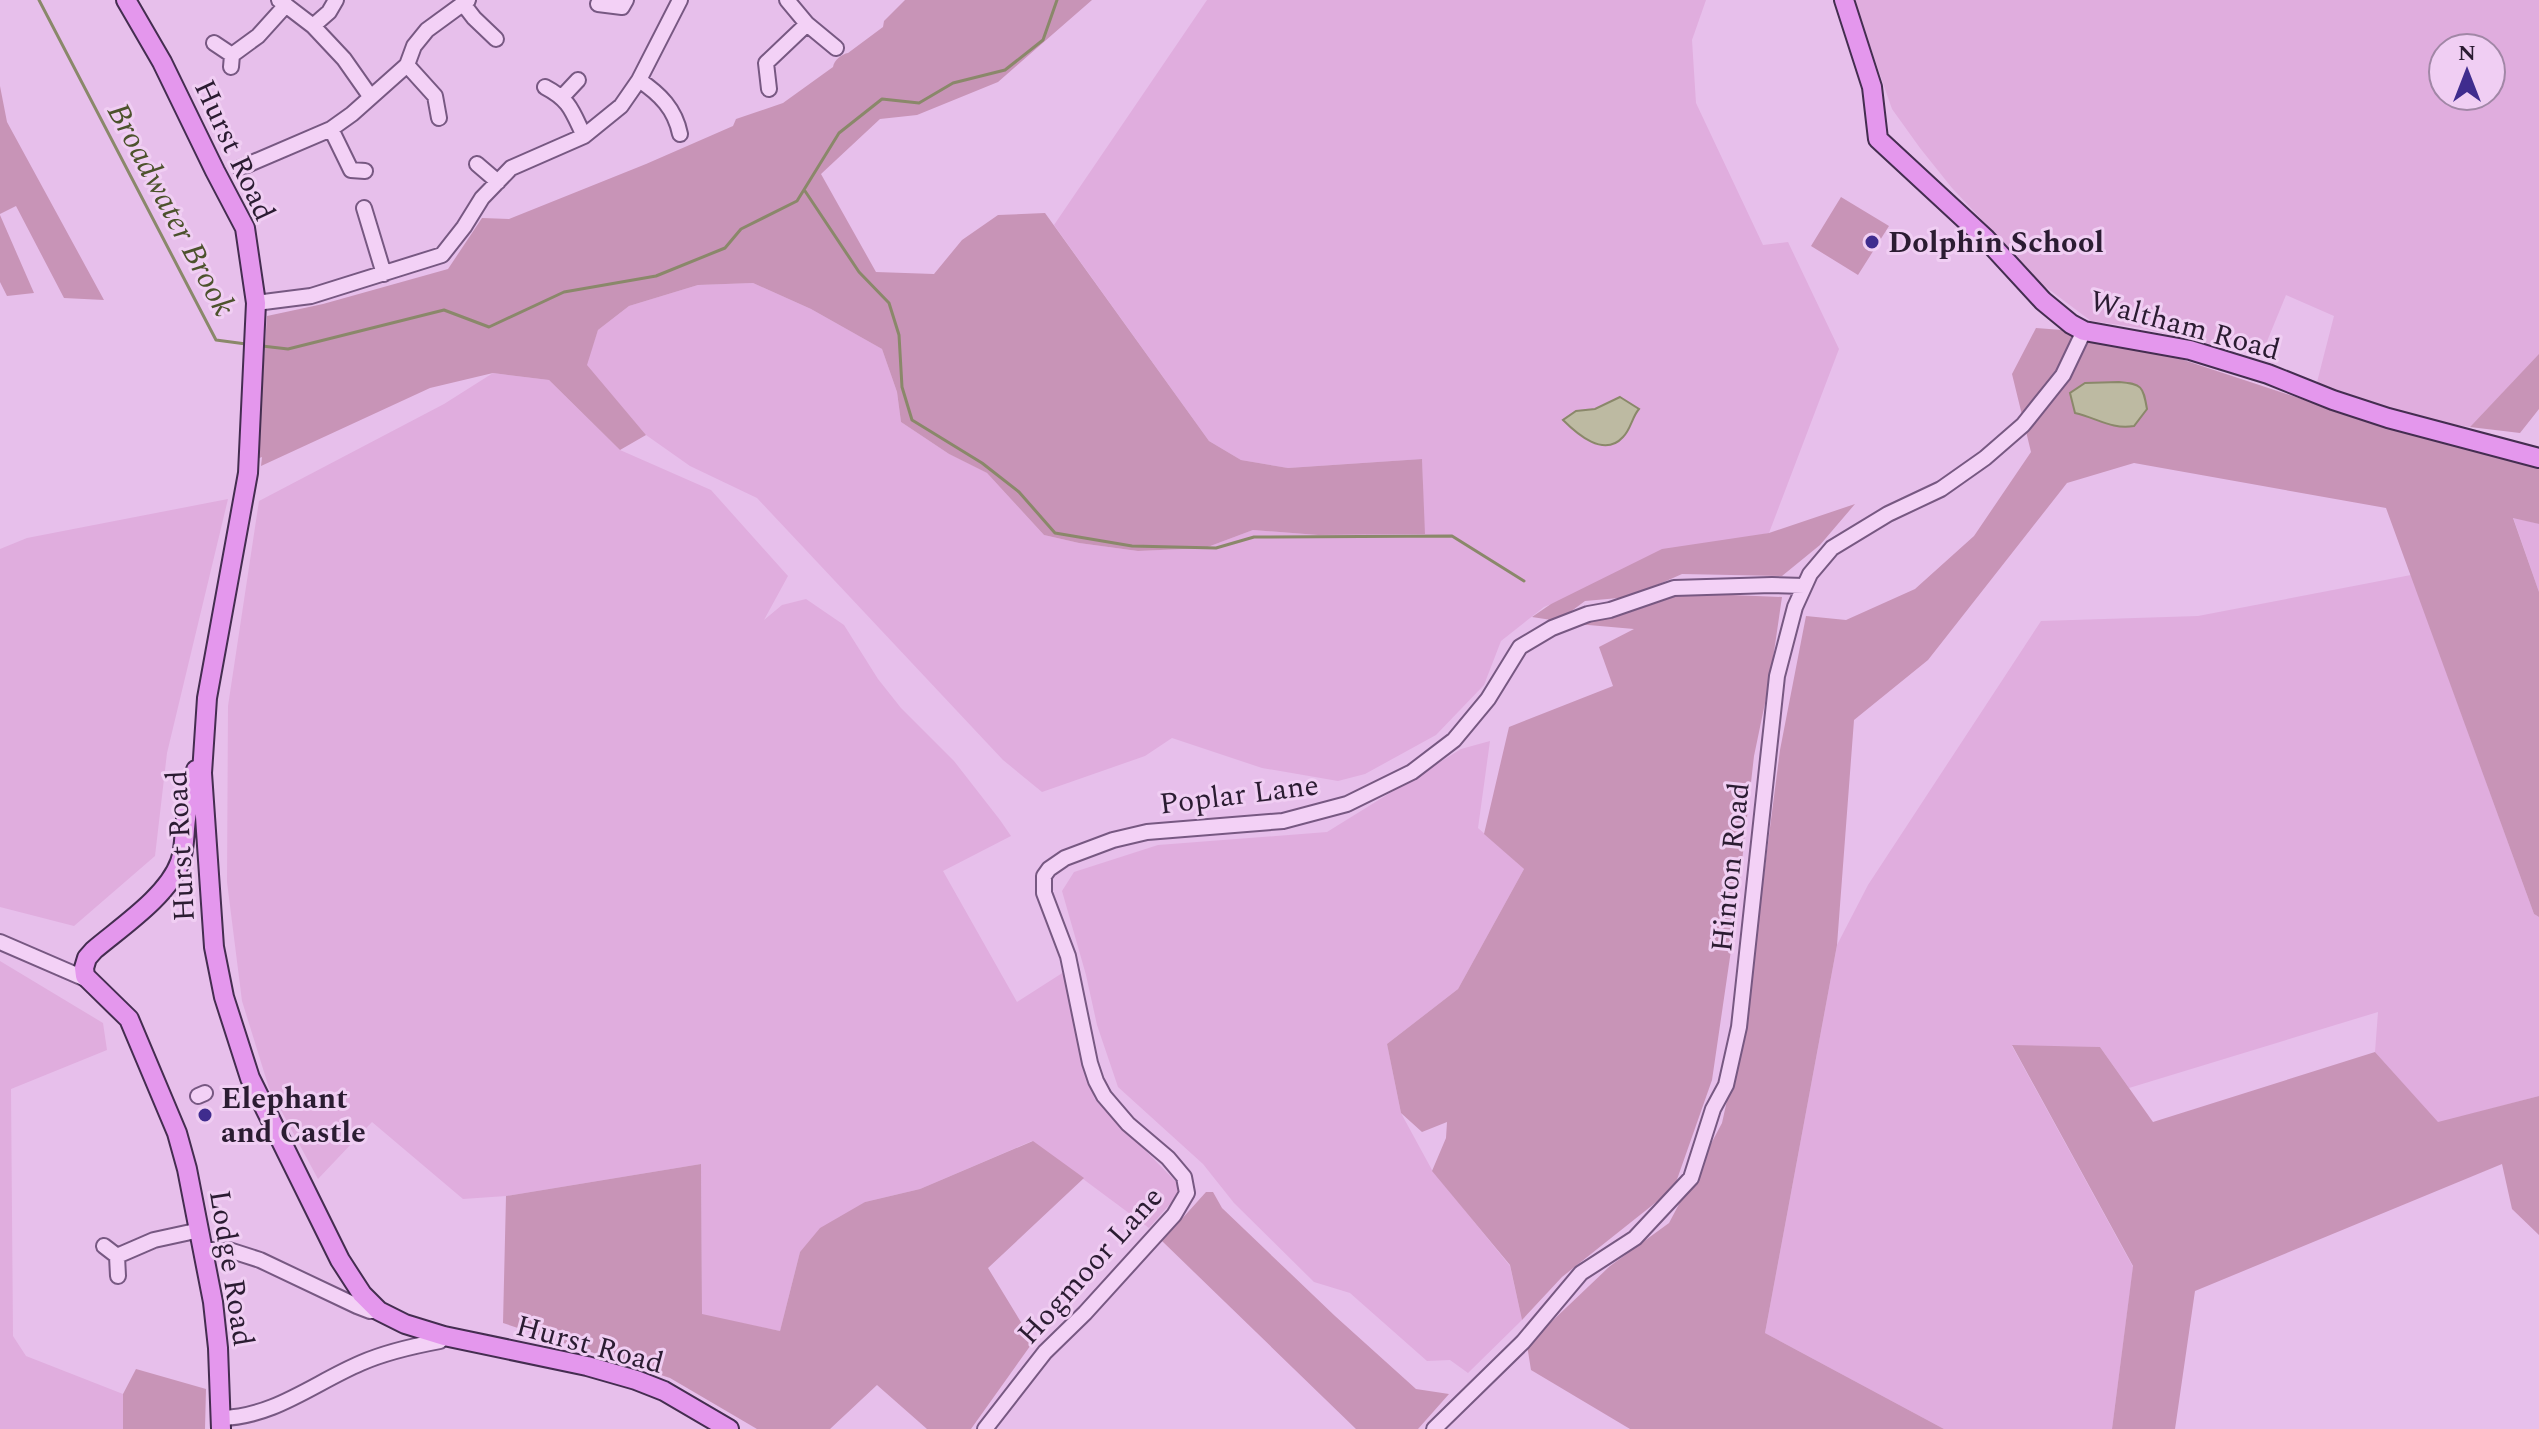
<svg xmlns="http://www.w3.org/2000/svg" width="2539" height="1429" viewBox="0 0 2539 1429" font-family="Spectral,serif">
  <rect width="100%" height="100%" fill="#e7bfeb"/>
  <!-- farmland -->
  <path fill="#e0adde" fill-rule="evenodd" d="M1207,0H1706L1692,40L1696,103L1763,245L1788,242L1839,349L1769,533L1664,557L1544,607L1501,641L1484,685L1436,735L1365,774L1338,781L1262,768L1172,738L1145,756L1042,792L1003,760L757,498L690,466L646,435L586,365L598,330L629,306L698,285L753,283L811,309L882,349L897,392L901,422L949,454L987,473L1044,535L1079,543L1138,551L1205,548L1253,530L1318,535L1424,534L1422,459L1288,468L1241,460L1209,441L1054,225Z
    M1854,0H2539V355L2470,427L2437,422L2316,386L2334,316L2286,295L2261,356L2142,328L2091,321L2043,285L1952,188L1920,148L1892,109ZM2443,48H2491V96H2443Z
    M493,373L549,380L620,450L711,490L788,576L764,620L782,605L806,599L844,625L878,679L901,708L954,761L1000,820L1011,836L943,871L1017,1002L1067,970L1094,1098L1183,1189L1149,1228L1032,1141L920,1189L865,1202L800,1252L780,1331L702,1315L701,1164L506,1196L463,1199L372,1122L318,1179L269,1088L242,1001L227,882L228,706L259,501L444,404Z
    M228,499L167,753L155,856L74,926L0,907V549L27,538Z
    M2513,517L2539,524V592Z
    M2411,575L2534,914L2539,917V1096L2438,1123L2375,1052L2378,1012L2129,1088L2100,1047L2012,1046L2133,1267L2112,1429H1944L1765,1333L1837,945L1868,885L2041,621L2198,616Z
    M1490,741L1478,828L1524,869L1458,989L1387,1044L1401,1113L1432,1170L1510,1266L1522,1320L1468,1373L1450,1360L1427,1361L1350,1293L1314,1282L1234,1203L1203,1164L1118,1087L1097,1025L1086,975L1062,891L1074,872L1158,845L1327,832L1461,749Z
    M0,961L103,1023L107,1050L11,1089L13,1336L26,1356L123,1394V1429H0Z"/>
  <!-- green -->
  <path fill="#c894b7" d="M905,0H1092L998,82L917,115L880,119L821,174L876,272L934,274L962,240L998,215L1045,213L1209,441L1241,460L1288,468L1422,459L1425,534L1318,535L1253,530L1205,548L1138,551L1079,543L1044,535L987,473L949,454L901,422L897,392L882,349L811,309L753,283L698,285L629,306L598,330L587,365L646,435L620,450L549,380L493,373L430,388L261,466L262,457L257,459L267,316L323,304L448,269L482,218L509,219L646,164L733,126L736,119L783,103L833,67C834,60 842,54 848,53L883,27L884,21Z
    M0,86L7,122L104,300L64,298L16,206L0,214Z
    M1841,197L1889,226L1858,275L1811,246Z
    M0,215L34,293L7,296L0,282Z
    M2036,328L2102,333L2359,418L2539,468V524L2513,518L2539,592V917L2534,914L2386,508L2134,463L2067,483L1928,660L1854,720L1837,945L1765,1333L1944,1429H1630L1531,1370L1527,1345L1610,1266L1669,1223L1722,1123L1746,1014L1780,750L1806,616L1846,620L1915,589L1974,536L2031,452L2012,374Z
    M2539,354V409L2520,433L2470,427Z
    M1855,504L1820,545L1782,576L1682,574L1630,597L1585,601L1558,621L1532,617L1551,604L1662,549L1769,533Z
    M1684,593L1782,597L1770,679L1754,756L1735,923L1712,1080L1674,1188L1562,1277L1522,1320L1510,1265L1432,1171L1446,1138L1447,1122L1422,1132L1401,1113L1387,1044L1458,989L1524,869L1484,834L1509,727L1613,686L1599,647L1634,629L1577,624L1656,599Z
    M2012,1045L2100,1047L2153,1122L2375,1052L2438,1122L2539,1096V1235L2512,1209L2502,1164L2195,1291L2175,1429H2112L2133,1266Z
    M1033,1141L1084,1178L988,1268L1033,1342L971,1429H927L877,1385L830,1429H757L670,1378L503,1323L506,1196L701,1164L702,1314L780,1331L800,1252L820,1228L865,1202L920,1189Z
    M1206,1192H1213L1222,1208L1335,1316L1416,1389L1449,1394L1418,1429H1356L1162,1241Z
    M136,1369L206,1389L205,1429H123V1394Z"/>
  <!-- water -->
  <path fill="#bdbaa2" stroke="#8a886a" stroke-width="2" d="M2119,382C2142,384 2143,386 2147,409L2134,426C2112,430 2097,418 2075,413L2070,393L2085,383Z
    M1620,397L1639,409C1632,417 1631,429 1623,437C1604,458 1577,434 1563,420L1576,411L1595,409Z"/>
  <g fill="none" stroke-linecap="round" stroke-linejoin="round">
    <!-- stream -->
    <path stroke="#8a886a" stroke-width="3" d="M39,0L216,340L246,344
      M805,191L859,272L889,303L899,335L902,387L912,420L982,463L1019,492L1055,533L1132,546L1216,548L1254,537L1452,536L1524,581
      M262,346L288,349L444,310L489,327L564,292L656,276L725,248L741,229L797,201L839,133L882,99L919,103L953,83L1005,70L1043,40L1057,0"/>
    <!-- minor casing -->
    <g stroke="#775882" stroke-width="18">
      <path id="minor" d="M279,0L313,26L344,59L370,96
        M598,4L622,7L626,0
        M464,5L474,18L496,39
        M807,24L836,48
        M313,26L329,12L336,0
        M214,43L232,55
        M407,65L435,96L439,118
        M231,67L232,55L258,36L286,5
        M639,80C660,94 675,109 680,134
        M545,87C570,100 572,111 584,136
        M769,89L766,63L807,24L787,0
        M563,96L578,80
        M331,129L351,170L365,171
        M477,164L498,182
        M240,168L331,129L352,114L407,65L414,46L427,30L468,0
        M364,208L384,274
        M256,303L311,296L442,255L464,227L482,198L511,168L584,136L621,106L639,80L680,0
        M0,942L88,980
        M198,1096L205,1093
        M104,1246L117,1256L154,1240L200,1230
        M203,1250H229L260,1260L357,1306L370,1311H379
        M117,1256L118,1276
        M221,1418C274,1417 314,1383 361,1363C386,1352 413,1346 440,1341L444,1336
        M985,1429L1045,1352L1085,1313L1174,1215L1187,1193L1184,1177L1168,1158L1128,1124L1104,1096L1096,1081L1090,1063L1068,956L1044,893V876L1049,869L1065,858L1113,840L1147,832L1283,821L1347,804L1412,772L1454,740L1488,699L1520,647L1552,628L1588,614L1610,610L1674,588L1772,585L1804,586
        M1434,1429L1523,1342L1581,1273L1635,1238L1691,1178L1713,1109L1726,1085L1739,1027L1777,676L1795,607L1810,574L1832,548L1888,514L1941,489L1985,458L2023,425L2063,375L2084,331"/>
    </g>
    <!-- major casing -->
    <g stroke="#442d50" stroke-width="22">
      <path id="major" d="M126,0L162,62L215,171L245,228L256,303L248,473L207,698L202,773L214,947L224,997L250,1078L340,1260L362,1294L379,1311L405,1324L444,1336L587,1366L636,1380L664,1391L729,1429
        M1844,0L1872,87L1878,139L1985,238L2043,301L2071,324L2084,331L2190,350L2268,374L2333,400L2388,418L2539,458
        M196,770C192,786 188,803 186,819C184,833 185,849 180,862C168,896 121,927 94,950L87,958L84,968L85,976L129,1019L177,1133L187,1169L213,1302L218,1348L221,1429"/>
    </g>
    <!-- minor -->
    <use href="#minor" stroke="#f3d1f6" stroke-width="14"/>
    <!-- major -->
    <use href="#major" stroke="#e497ed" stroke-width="18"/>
  </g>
  <!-- markers -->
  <g fill="#3f2c8e" stroke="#f0cef3" stroke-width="3">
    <circle cx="1872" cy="242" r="8"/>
    <circle cx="205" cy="1115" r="8"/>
  </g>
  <g text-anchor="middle" stroke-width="6" stroke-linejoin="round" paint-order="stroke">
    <!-- street labels -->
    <g font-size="30" fill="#2b1c32" stroke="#f0cef3">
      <text transform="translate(235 150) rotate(65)" y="10">Hurst Road</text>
      <text transform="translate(2185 325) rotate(15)" y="10">Waltham Road</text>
      <text transform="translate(1239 794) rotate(-7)" y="10">Poplar Lane</text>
      <text transform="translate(180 846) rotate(-93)" y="10">Hurst Road</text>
      <text transform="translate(1730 867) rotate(-84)" y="10">Hinton Road</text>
      <text transform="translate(1090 1265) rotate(-48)" y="10">Hogmoor Lane</text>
      <text transform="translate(232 1268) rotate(81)" y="10">Lodge Road</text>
      <text transform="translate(590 1344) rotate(15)" y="10">Hurst Road</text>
    </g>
    <!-- poi labels -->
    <g font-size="30" font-weight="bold" fill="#2b1c32" stroke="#f0cef3" text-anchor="start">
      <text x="1888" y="252">Dolphin School</text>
      <text x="221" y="1108">Elephant<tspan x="221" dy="34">and Castle</tspan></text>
    </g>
    <!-- water labels -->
    <g font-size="32" font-style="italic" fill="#4c522c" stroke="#f0cef3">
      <text transform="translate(172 209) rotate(62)" y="11">Broadwater Brook</text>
    </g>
  </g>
  <!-- north arrow -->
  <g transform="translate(2467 72)"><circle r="38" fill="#f0cef3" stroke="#a187a6" stroke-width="2"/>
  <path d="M0-6L14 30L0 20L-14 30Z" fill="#3f2c8e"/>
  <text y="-12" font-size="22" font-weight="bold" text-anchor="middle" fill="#2b1c32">N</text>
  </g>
</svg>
